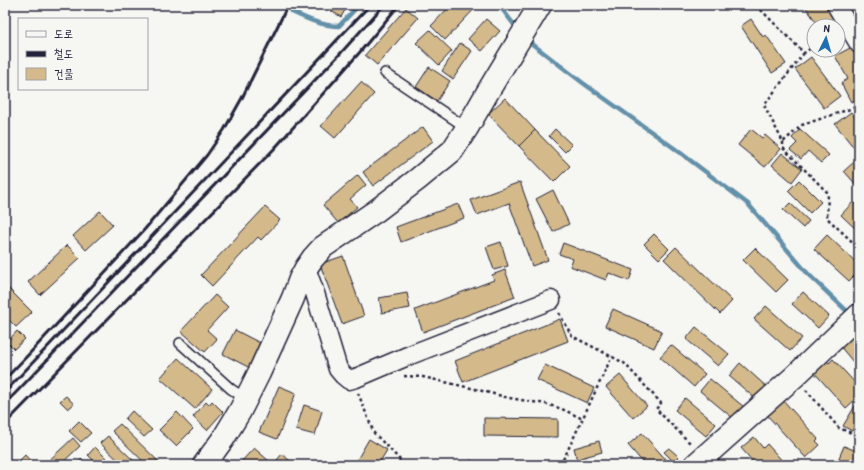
<svg xmlns="http://www.w3.org/2000/svg" width="864" height="470" viewBox="0 0 864 470" font-family="'Patrick Hand','Poor Story',sans-serif">
  <rect width="100%" height="100%" fill="#f6f6f2"/>
  <filter id="ink" filterUnits="userSpaceOnUse"><feTurbulence type="fractalNoise" baseFrequency=".025" numOctaves="2"/><feDisplacementMap in="SourceGraphic" scale="8" xChannelSelector="R" yChannelSelector="G"/><feConvolveMatrix kernelMatrix="1 2 1 2 8 2 1 2 1" color-interpolation-filters="sRGB"/></filter>
  <g filter="url(#ink)">
    <g fill="none" stroke-linecap="round" stroke-linejoin="round">
      <!-- stream -->
      <path stroke="#6490a9" stroke-width="4.5" d="M499,5L515,26
        M292,12C307,19 322,26 339,26L359,5
        M527,40L583,83L674,148L748,204L809,275L850,314"/>
    </g>
    <!-- building -->
    <path fill="#d4ba8a" stroke="#22223b" d="M322,5H348L341,17Z
      M451,5H478L445,40L431,26Z
      M804,5H828L842,25L838,28V26H819Z
      M406,8L418,18L377,65L365,55Z
      M486,19L500,31L482,51L468,39Z
      M751,19L763,37L766,35L786,64L772,73L741,26Z
      M430,30L452,51L439,65L416,43Z
      M460,43L472,51L453,79L442,71Z
      M852,47L859,59V98L851,102L841,83L848,79L835,56Z
      M811,57L840,96L824,108L795,69Z
      M429,67L450,81L437,101L416,87Z
      M361,82L374,94L335,138L321,126Z
      M505,98L535,130L519,146L488,114Z
      M851,112L859,123V154L835,124Z
      M423,127L433,141L373,186L363,172Z
      M555,129L572,145L565,152L549,136Z
      M751,129L762,138L765,135L781,149L765,167L738,145Z
      M800,129L829,155L821,163L808,151L801,159L790,150L797,143L792,138Z
      M535,130L570,166L554,182L519,146Z
      M782,153L802,169L792,182L772,165Z
      M854,162L859,167V188L844,171Z
      M358,175L366,185L350,199L357,207L338,223L323,205Z
      M799,180L821,202L810,213L788,191Z
      M520,182L548,260L532,266L509,203L477,215L471,200Z
      M553,190L569,224L553,232L536,199Z
      M853,202L859,207V232L841,215Z
      M790,203L809,221L803,228L783,210Z
      M458,204L464,218L401,242L396,227Z
      M265,207L280,220L261,240L258,237L212,286L201,275Z
      M100,211L113,225L86,250L73,236Z
      M654,234L669,249L659,259L644,244Z
      M827,235L859,265V271L849,281L814,249Z
      M501,242L508,266L494,270L486,247Z
      M563,243L633,270L629,281L609,273L606,280L570,266L573,259L559,254Z
      M67,245L80,258L40,295L28,282Z
      M676,247L732,301L720,314L664,259Z
      M755,248L788,280L776,292L743,260Z
      M343,256L364,316L342,324L320,264Z
      M505,270L515,297L423,332L415,310L494,280L492,275Z
      M5,285L32,312L16,327L5,316Z
      M803,292L829,316L818,328L792,304Z
      M407,293L410,308L382,313L379,298Z
      M215,295L228,307L207,330L217,339L205,352L181,331Z
      M766,306L802,338L790,351L754,319Z
      M613,309L662,331L654,348L605,326Z
      M560,319L568,341L463,382L455,361Z
      M696,327L729,354L718,366L686,339Z
      M235,330L262,344L250,368L223,354Z
      M17,331L25,339L14,349L7,342Z
      M855,331L859,336V369L839,345Z
      M671,345L705,374L694,387L660,357Z
      M178,358L212,389L195,409L160,378Z
      M824,358L829,363L833,359L859,387V396L846,408L812,370Z
      M740,363L768,388L757,400L729,376Z
      M545,365L594,388L587,403L537,380Z
      M620,375L647,406L633,418L606,387Z
      M710,379L744,407L734,419L700,391Z
      M279,386L296,393L277,439L259,432Z
      M66,396L74,404L68,409L60,401Z
      M685,398L716,424L706,436L675,410Z
      M782,399L818,439L816,441L820,445L806,458L766,414Z
      M212,401L223,412L207,430L193,417L206,402L209,405Z
      M304,405L322,411L315,435L296,430Z
      M855,406L859,408V418L852,431L843,426Z
      M132,411L152,430L144,437L125,419Z
      M177,412L193,429L176,446L159,430Z
      M484,418L558,419V437L484,436Z
      M79,421L91,433L81,442L69,431Z
      M120,424L162,465H147L112,431Z
      M642,433L669,463L667,465H645L628,445Z
      M108,436L138,465H123L100,443Z
      M754,437L763,448L767,444L786,465H756L741,448Z
      M73,438L80,446L60,465H44Z
      M369,439L387,450L378,465H354Z
      M599,441L602,452L577,459L574,448Z
      M844,446L859,452V465H836Z
      M95,447L113,465H98L88,455Z
      M254,448L269,461L266,465H238Z
      M669,448L679,457L674,462L664,452Z
      M282,454L295,465H273Z
      M25,455L34,465H22L19,461Z
      M82,459L88,465H76Z
      M470,460L485,465H469Z"/>
    <g fill="none" stroke-linecap="round" stroke-linejoin="round">
      <!-- lane casing -->
      <g stroke="#22223b" stroke-width="12">
        <path id="lane" d="M385,73L467,128
          M180,343L231,389L246,399"/>
      </g>
      <!-- street casing -->
      <g stroke="#22223b" stroke-width="21">
        <path id="street" d="M836,5L859,44
          M306,268L315,293L338,369L343,375L349,380L356,378L410,355L551,300"/>
      </g>
      <!-- secondary casing -->
      <g stroke="#22223b" stroke-width="25">
        <path id="secondary" d="M204,465L223,439L240,411L259,373L293,298L300,279L306,268L313,258L323,247L376,211L418,179L452,151L467,128L490,88L540,5
          M695,465L795,376L859,315"/>
      </g>
      <!-- path -->
      <path stroke="#22223b" stroke-width="2.5" stroke-dasharray="3 3" stroke-linecap="butt" d="M757,5L759,8L804,53L814,46
        M804,53L764,105L783,142L802,125L859,106
        M783,142V148L828,193L827,218L859,248
        M559,313L572,336L624,363L661,403L656,409L691,444
        M404,376L423,377L475,389L509,398L546,404L562,409L583,419
        M806,390L839,428L859,436
        M358,393L374,433L405,465
        M561,465V463L566,454L612,356"/>
      <!-- lane -->
      <use href="#lane" stroke="#f6f6f2" stroke-width="9"/>
      <!-- street -->
      <use href="#street" stroke="#f6f6f2" stroke-width="18"/>
      <!-- secondary -->
      <use href="#secondary" stroke="#f6f6f2" stroke-width="22"/>
      <!-- rail -->
      <path stroke="#22223b" stroke-width="3" d="M5,379L30,353L145,229L207,155L224,130L242,98L288,5
        M5,392L370,5
        M5,404L339,55L384,5
        M5,424L274,149L360,52L399,5"/>
    </g>
  </g>
  <!-- margin -->
  <rect width="864" height="470" fill="none" stroke="#f6f6f2" stroke-width="20"/>
  <rect x="10" y="10" width="844" height="450" fill="none" stroke="#22223b" stroke-width="1.5" filter="url(#ink)"/>
  <!-- legend -->
  <rect x="18" y="18" width="130" height="72" fill="#f6f6f2" stroke="#a1a1a9"/>
  <rect x="26" y="31" width="20" height="6" fill="#f6f6f2" stroke="#a1a1a9"/>
  <text x="54" y="38" font-size="12" fill="#22223b">도로</text>
  <rect x="26" y="51" width="20" height="6" fill="#22223b" stroke="#a1a1a9"/>
  <text x="54" y="58" font-size="12" fill="#22223b">철도</text>
  <rect x="26" y="68" width="20" height="12" fill="#d4ba8a" stroke="#a1a1a9"/>
  <text x="54" y="78" font-size="12" fill="#22223b">건물</text>
  <!-- north arrow -->
  <g transform="translate(826 38) rotate(5)"><circle r="19" fill="#f6f6f2" stroke="#a1a1a9"/>
  <path d="M0-3L7 15L0 10L-7 15Z" fill="#1f6fb2"/>
  <text y="-6" font-size="11" font-weight="bold" text-anchor="middle" fill="#22223b">N</text>
  </g>
</svg>
